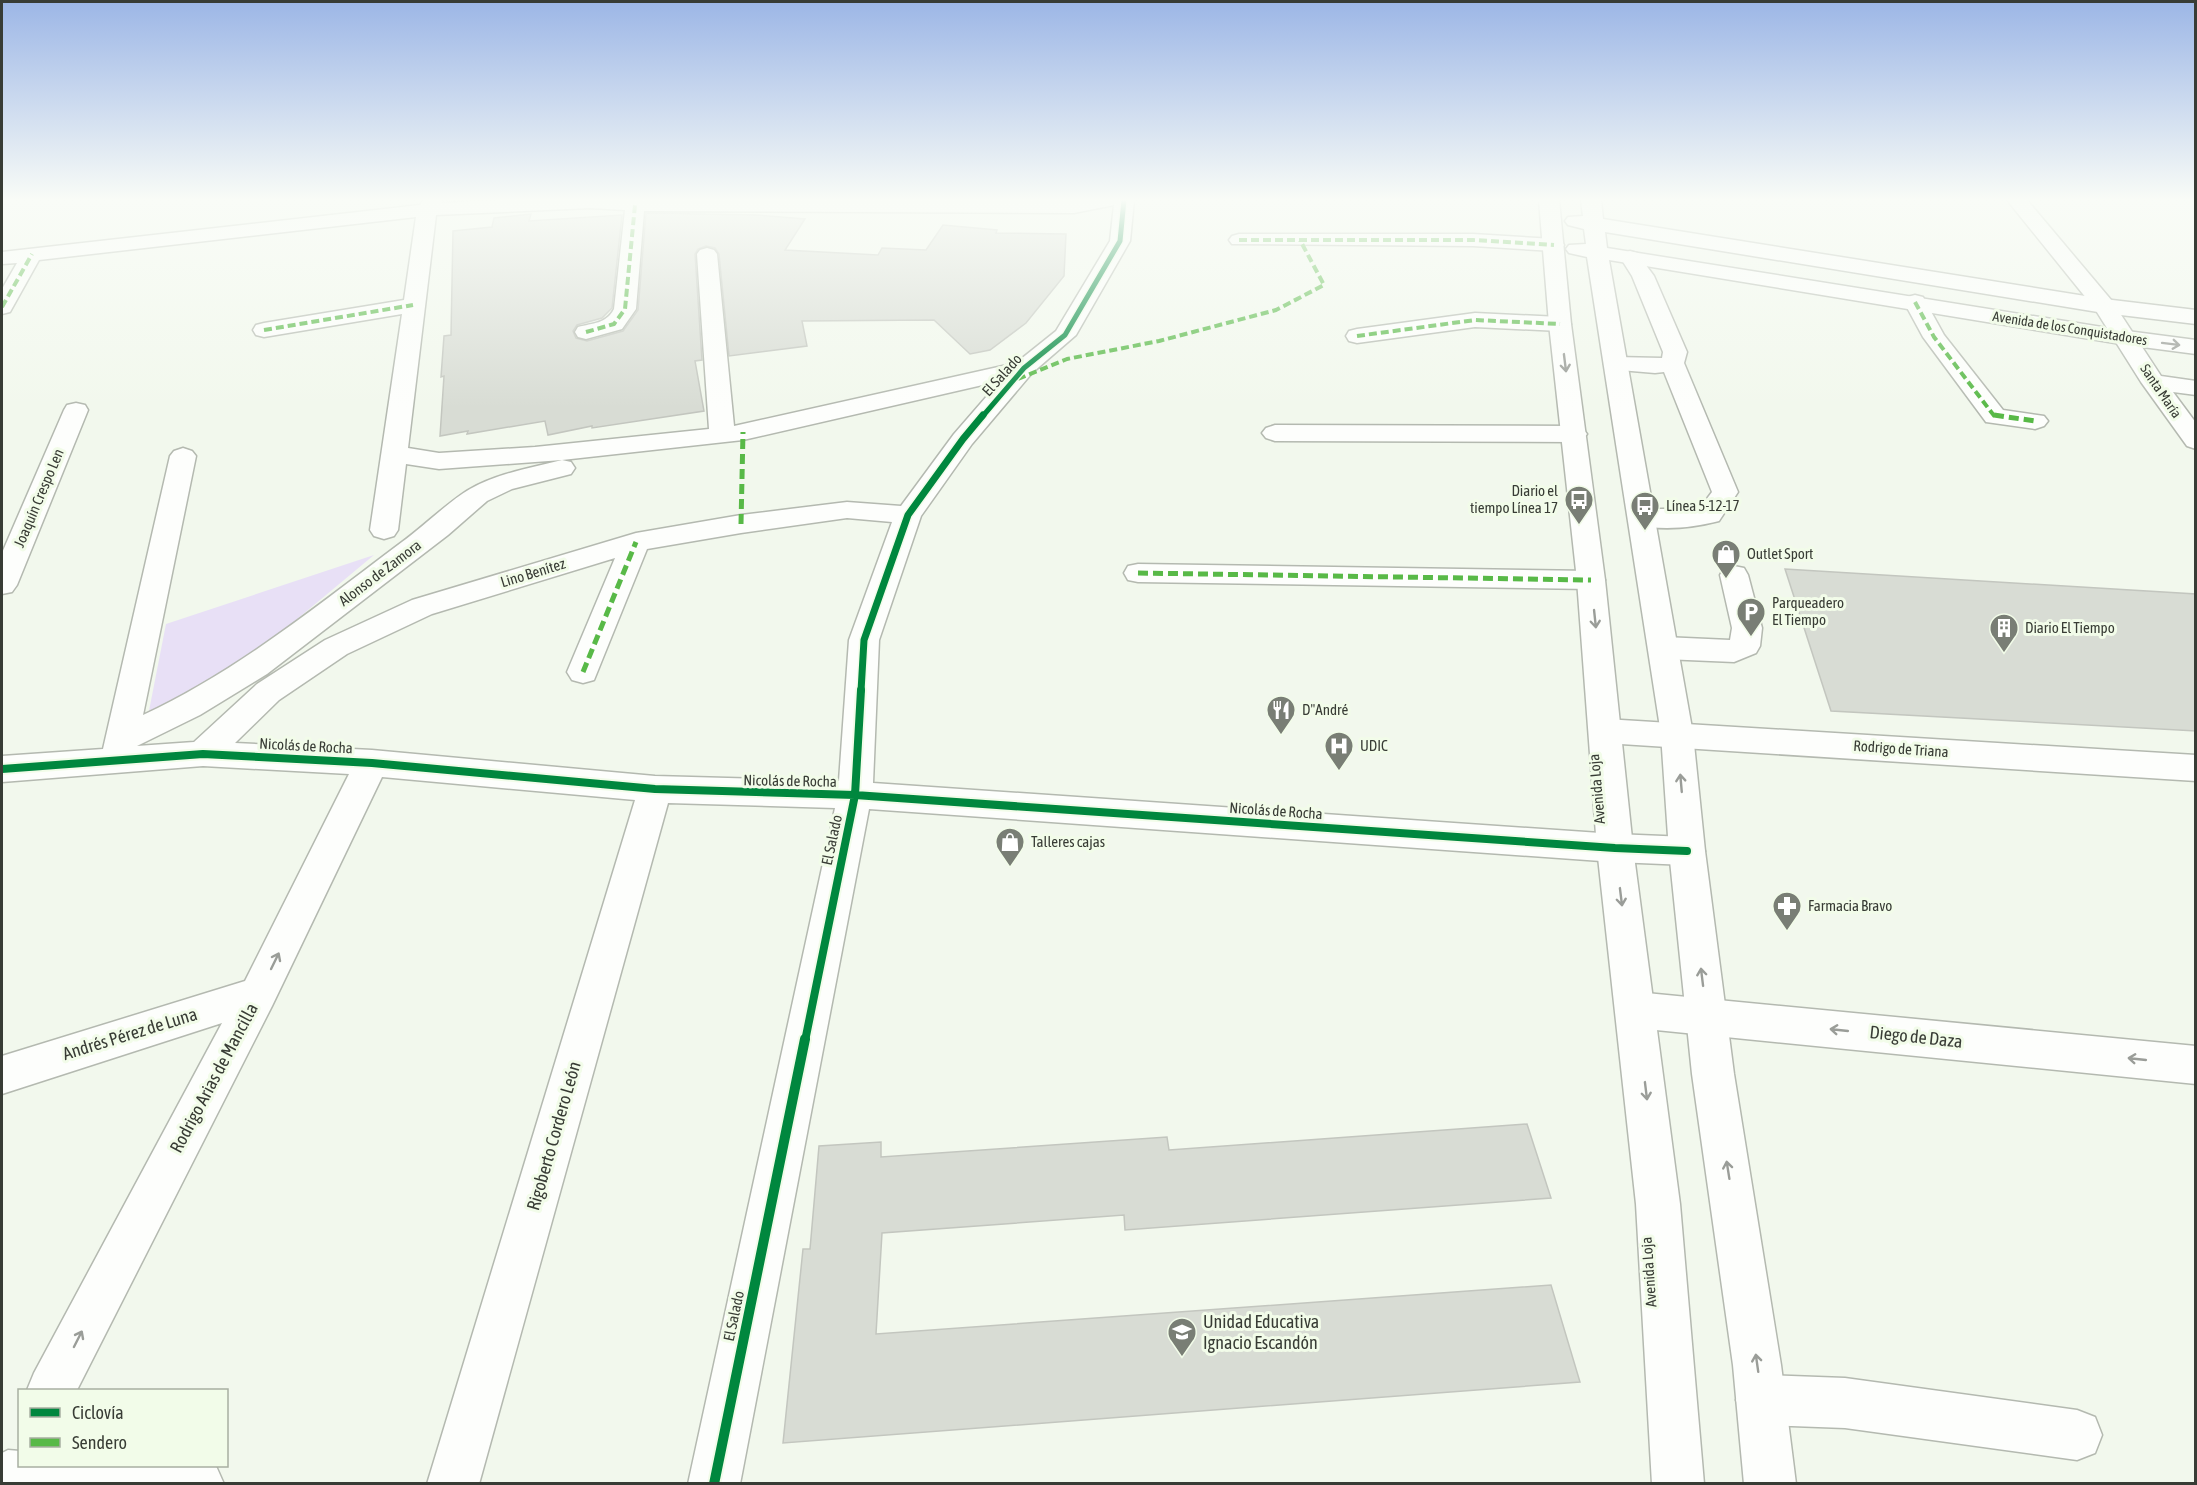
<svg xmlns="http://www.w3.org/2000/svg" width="2197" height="1485" viewBox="0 0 2197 1485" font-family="'Asap Condensed',sans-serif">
  <rect width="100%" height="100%" fill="#f2f8ed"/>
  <!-- green -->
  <path fill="#e8e0f6" d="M374,555L266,645L148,716L166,624Z"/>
  <!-- building -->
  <path fill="#d8dcd4" stroke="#c3c6bf" stroke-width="1.5" d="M646,213L757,215L805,219L785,250L878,255L882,248L926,250L943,225L997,230L996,233L1066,234L1064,276L1026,323L990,350L970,354L934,320L802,321L807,346L729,356L719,254L715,248L706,246L698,249L695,254L702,360L695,361L704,411L592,428V426L548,435L545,421L467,434L468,431L440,436L444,376L441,377L444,336L451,335L453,231L492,227L494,218L531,214L529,221L622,215L612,308L602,318L577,325L573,331L576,338L587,341L623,331L638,310Z
    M1785,569L2196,594V731L1831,711Z
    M1527,1124L1551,1198L1125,1230L1124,1215L882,1233L876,1334L1551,1285L1580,1382L783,1443L803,1249H810L819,1146L881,1142V1157L1167,1137L1169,1150Z"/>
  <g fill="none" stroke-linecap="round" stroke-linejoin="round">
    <!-- minor casing -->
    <g stroke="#b4b9b0" stroke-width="3">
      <path id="minor" d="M423,200H443L441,203L501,200H1134L1130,241L1076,335L1032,373L972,444L921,516L879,640L873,783L1615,834L1687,837L1700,841L1705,851L1700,861L1687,865L1615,862L869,809L740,1484H688L835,808L668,803L479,1484H427L635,800L382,777L272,1006L77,1390H27L34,1373L222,1023L2,1094V1056L245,981L349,774L203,766L2,782V756L103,749L170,456L174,451L183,448L192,451L196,456L143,715C238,671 319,604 402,542C423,527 449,501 470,489C498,473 531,468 562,460L439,469L406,464L398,530L394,536L384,539L374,536L370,530L402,314L264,337L256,335L253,330L256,325L264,323L404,300L416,217L39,260L10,312L2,314V289L17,263L2,264V252L420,205ZM1114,205L1110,241L1056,331L1016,363L734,426L717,254L714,250L707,248L700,250L697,254L709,429L535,447L439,453L408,448L436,215L590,208L625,210L614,309C606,324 593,323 578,327L575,332L578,337L586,339L622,329L636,309L644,211L1074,213ZM1000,381L954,434L901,506L847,502L741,515L636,533L412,600L325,640L257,684L194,742L137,746L200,715L267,674L448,535L487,501L512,489L571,474L575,468L571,462L562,460L743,440ZM847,518L892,522L849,640L839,781L655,776L372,750L235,743L279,700L347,654L432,614L615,558L567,672L572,680L583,683L594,680L647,549L741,533Z
        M2007,200H2027L2112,301L2161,376L2196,381V395L2173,392L2196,423V449L2187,446L2141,382L2095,309Z
        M1239,234H1473L1554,239L1561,241L1564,245L1561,249L1554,251L1473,246L1232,244L1229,240L1232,236Z
        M1630,251L1637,253L1654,276L1687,352L1684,363L1738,492L1719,521C1692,528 1660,531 1633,524L1629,518L1633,512C1654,507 1678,510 1700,508L1712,492L1664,372L1655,373L1608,369L1604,364L1608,359L1616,357L1662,358L1663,352L1632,276L1620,257L1623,253Z
        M1915,295L1923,297L1944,335L2003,410L2044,416L2048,421L2044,426L2035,429L1986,422L1923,337L1904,302L1907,297Z
        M1475,313L1560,317L1568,319L1571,324L1568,329L1560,331L1475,327L1357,343L1349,341L1346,336L1349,331L1357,329Z
        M76,403L85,405L88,410L17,585L12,592L2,594V553L64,410L67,405Z
        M1275,425L1574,426L1583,429L1587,434L1583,439L1574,442L1275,441L1266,438L1262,433L1266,428Z
        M1138,564L1591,571L1601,573L1605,580L1601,587L1591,589L1138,582L1128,580L1124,573L1128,566Z
        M1734,566L1744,568L1748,575L1762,628L1760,646L1756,653L1734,662L1664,659L1653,655L1649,648L1653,641L1664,637L1730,640L1732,628L1720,575L1724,568Z
        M1605,719L2196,755V781L1605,743L1593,740L1589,731L1593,722Z
        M1636,992L2196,1046V1084L1636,1028L1622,1023L1616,1010L1622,997Z
        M1761,1375L1845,1378L2077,1410L2095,1417L2102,1435L2095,1453L2077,1460L1845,1428L1761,1425L1744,1417L1736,1400L1744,1383Z
        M8,1450L20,1451V1466H216L224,1484H2V1453Z"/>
    </g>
    <!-- major casing -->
    <g stroke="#b4b9b0" stroke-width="3">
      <path id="major" d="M1539,200H1559L1571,324L1605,580L1633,848L1680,1204L1704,1484H1652L1636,1204L1597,848L1577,580L1549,324Z
        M1581,200H1601L1603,219L2104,299L2196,310V324L2104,313L1605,232L1607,248L2127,331L2196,340V354L2127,345L1609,260L1693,734L1705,851L1734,1074L1781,1365L1796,1484H1744L1733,1365L1692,1074L1669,851L1661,734L1587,257L1569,253L1566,249L1569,245L1586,244L1584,229L1568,225L1565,221L1568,217L1583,216Z"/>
    </g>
    <!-- minor -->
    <use href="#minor" fill="#fdfefc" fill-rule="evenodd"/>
    <!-- major -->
    <use href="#major" fill="#fdfefc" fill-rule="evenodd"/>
    <!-- quiet-far1 -->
    <path stroke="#58b947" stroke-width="4" stroke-dasharray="8 4" stroke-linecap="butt" d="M1239,240H1473L1554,245
      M1915,302L1934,337L1995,417
      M2,307L32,254
      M264,330L413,305
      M586,332L614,324L625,309L635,205
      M1357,336L1475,320L1560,324
      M1018,379L1067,359L1159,341L1276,310L1324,285L1300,240"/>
    <!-- quiet -->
    <path stroke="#58b947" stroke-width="5" stroke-dasharray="10 5" stroke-linecap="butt" d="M1994,415L2035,421
      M741,524L743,432
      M1138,573L1591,580
      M583,672L636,542"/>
    <!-- cycleway-far3 casing -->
    <g stroke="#f2fce9" stroke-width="8">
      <path id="cycleway-far3" d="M982,417L1024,368L1065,335L1120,241L1124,200"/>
    </g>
    <!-- cycleway-far2 casing -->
    <g stroke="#f2fce9" stroke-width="10">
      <path id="cycleway-far2" d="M861,691L864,640L908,515L963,439L983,415"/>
    </g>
    <!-- cycleway-far1 casing -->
    <g stroke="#f2fce9" stroke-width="12">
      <path id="cycleway-far1" d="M2,769L203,754L372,763L655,789L855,795L1615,848L1687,851
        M805,1041L855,795L861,690"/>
    </g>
    <!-- cycleway casing -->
    <g stroke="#f2fce9" stroke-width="14">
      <path id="cycleway" d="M714,1484L805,1039"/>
    </g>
    <!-- cycleway-far3 -->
    <use href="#cycleway-far3" stroke="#00873e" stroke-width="5"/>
    <!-- cycleway-far2 -->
    <use href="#cycleway-far2" stroke="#00873e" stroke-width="7"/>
    <!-- cycleway-far1 -->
    <use href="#cycleway-far1" stroke="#00873e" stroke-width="8"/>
    <!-- cycleway -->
    <use href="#cycleway" stroke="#00873e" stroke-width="10"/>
  </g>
  <!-- one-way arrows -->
  <defs><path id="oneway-shaft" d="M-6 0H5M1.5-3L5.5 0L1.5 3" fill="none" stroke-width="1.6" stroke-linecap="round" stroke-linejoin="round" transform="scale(1.5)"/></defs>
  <g stroke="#9a9d98">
    <use href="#oneway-shaft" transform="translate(2171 344) rotate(7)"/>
    <use href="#oneway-shaft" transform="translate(1565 363) rotate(83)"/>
    <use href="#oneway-shaft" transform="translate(1595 619) rotate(84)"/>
    <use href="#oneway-shaft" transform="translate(1681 783) rotate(-95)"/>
    <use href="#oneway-shaft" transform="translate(1621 897) rotate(83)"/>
    <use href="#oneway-shaft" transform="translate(275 961) rotate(-64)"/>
    <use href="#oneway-shaft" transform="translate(1702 977) rotate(-97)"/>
    <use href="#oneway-shaft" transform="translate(1839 1030) rotate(-174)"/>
    <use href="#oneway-shaft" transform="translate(2137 1059) rotate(-174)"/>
    <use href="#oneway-shaft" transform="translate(1646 1091) rotate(83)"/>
    <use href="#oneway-shaft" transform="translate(1728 1170) rotate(-99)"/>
    <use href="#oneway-shaft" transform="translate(78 1339) rotate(-63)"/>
    <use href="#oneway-shaft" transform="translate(1757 1363) rotate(-98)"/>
  </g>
  <!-- sky -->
  <linearGradient id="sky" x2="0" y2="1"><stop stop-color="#9cb6e6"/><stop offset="0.49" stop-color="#f9fcf7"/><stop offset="1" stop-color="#f9fcf7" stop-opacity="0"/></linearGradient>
  <rect width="2197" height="408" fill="url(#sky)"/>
  <!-- icons -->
  <defs>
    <g id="bus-pin" transform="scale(1.5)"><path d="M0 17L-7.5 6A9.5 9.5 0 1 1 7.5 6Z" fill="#797e75" stroke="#f2fce9"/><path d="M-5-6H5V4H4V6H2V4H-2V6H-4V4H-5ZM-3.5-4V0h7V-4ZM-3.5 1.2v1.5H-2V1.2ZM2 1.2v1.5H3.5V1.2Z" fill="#fff"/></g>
    <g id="shop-pin" transform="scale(1.5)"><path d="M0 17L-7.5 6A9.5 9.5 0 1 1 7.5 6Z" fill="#797e75" stroke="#f2fce9"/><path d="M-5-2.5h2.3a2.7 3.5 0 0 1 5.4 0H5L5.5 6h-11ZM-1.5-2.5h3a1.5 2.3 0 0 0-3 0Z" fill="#fff"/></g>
    <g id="parking-pin" transform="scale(1.5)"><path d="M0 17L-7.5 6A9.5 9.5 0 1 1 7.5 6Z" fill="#797e75" stroke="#f2fce9"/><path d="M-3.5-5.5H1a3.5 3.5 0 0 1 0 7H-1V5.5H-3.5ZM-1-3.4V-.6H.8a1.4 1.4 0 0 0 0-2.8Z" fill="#fff"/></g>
    <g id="building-pin" transform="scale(1.5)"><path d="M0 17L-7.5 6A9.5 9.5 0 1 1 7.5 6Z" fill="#797e75" stroke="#f2fce9"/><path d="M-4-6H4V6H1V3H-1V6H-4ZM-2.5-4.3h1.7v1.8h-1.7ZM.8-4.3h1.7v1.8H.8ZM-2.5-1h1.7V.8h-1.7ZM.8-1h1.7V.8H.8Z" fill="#fff"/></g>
    <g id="restaurant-pin" transform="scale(1.5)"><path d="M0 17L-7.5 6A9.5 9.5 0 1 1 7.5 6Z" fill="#797e75" stroke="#f2fce9"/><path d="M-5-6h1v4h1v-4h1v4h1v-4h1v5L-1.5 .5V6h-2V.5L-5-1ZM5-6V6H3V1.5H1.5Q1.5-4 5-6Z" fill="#fff"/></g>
    <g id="hospital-pin" transform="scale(1.5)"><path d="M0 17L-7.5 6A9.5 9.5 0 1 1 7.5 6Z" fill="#797e75" stroke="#f2fce9"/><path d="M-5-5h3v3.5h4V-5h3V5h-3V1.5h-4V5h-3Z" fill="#fff"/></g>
    <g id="pharmacy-pin" transform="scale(1.5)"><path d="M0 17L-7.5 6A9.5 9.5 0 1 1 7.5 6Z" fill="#797e75" stroke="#f2fce9"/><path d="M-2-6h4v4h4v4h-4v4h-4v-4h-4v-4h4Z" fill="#fff"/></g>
    <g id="school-pin" transform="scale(1.5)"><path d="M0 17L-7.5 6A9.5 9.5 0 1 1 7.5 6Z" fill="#797e75" stroke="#f2fce9"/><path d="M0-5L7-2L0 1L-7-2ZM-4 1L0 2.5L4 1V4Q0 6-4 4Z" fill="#fff"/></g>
  </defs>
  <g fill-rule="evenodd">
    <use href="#bus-pin" x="1579" y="500"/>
    <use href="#bus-pin" x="1645" y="506"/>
    <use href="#shop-pin" x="1726" y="554"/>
    <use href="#parking-pin" x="1751" y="612"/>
    <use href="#building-pin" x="2004" y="628"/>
    <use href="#restaurant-pin" x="1281" y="710"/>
    <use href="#hospital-pin" x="1339" y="746"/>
    <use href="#shop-pin" x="1010" y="842"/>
    <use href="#pharmacy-pin" x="1787" y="906"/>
    <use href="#school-pin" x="1182" y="1332"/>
  </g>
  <g text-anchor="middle" stroke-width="6" stroke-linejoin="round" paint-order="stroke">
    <!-- far-street labels -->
    <g font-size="14" fill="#383c35" stroke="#f2fce9">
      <text transform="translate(2070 328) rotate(9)" y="5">Avenida de los Conquistadores</text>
      <text transform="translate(2161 391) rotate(56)" y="5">Santa María</text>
    </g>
    <!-- street labels -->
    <g font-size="15" fill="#383c35" stroke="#f2fce9">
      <text transform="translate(1002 375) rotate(-48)" y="5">El Salado</text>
      <text transform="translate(39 498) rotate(-67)" y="5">Joaquín Crespo Len</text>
      <text transform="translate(380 573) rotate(-37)" y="5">Alonso de Zamora</text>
      <text transform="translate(533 573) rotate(-17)" y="5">Lino Benítez</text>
      <text transform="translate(306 746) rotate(3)" y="5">Nicolás de Rocha</text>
      <text transform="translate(1901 749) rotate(4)" y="5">Rodrigo de Triana</text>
      <text transform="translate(790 781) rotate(1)" y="5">Nicolás de Rocha</text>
      <text transform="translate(1597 789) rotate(-95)" y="5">Avenida Loja</text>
      <text transform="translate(1276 811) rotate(4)" y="5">Nicolás de Rocha</text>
      <text transform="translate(832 840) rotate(-78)" y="5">El Salado</text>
      <text transform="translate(1649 1272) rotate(-94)" y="5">Avenida Loja</text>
      <text transform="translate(734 1316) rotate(-78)" y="5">El Salado</text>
    </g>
    <!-- poi labels -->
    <g font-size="15" fill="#383c35" stroke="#f2fce9" text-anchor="start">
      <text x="1558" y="496" text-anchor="end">Diario el<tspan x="1558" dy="17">tiempo Línea 17</tspan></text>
      <text x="1666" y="511">Línea 5-12-17</text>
      <text x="1747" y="559">Outlet Sport</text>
      <text x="1772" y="608">Parqueadero<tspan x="1772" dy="17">El Tiempo</tspan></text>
      <text x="2025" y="633">Diario El Tiempo</text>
      <text x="1302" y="715">D''André</text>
      <text x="1360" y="751">UDIC</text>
      <text x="1031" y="847">Talleres cajas</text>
      <text x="1808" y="911">Farmacia Bravo</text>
    </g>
    <!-- near-street labels -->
    <g font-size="18" fill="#383c35" stroke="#f2fce9">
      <text transform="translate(130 1034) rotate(-17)" y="6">Andrés Pérez de Luna</text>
      <text transform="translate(1916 1037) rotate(6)" y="6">Diego de Daza</text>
      <text transform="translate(214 1078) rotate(-62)" y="6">Rodrigo Arias de Mancilla</text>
      <text transform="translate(554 1136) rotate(-74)" y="6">Rigoberto Cordero León</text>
    </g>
    <!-- near-poi labels -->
    <g font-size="18" fill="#383c35" stroke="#f2fce9" text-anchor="start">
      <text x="1203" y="1328">Unidad Educativa<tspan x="1203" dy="21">Ignacio Escandón</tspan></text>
    </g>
  </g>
  <!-- border -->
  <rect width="2197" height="1485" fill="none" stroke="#383c35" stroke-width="6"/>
  <!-- legend -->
  <rect x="18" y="1389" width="210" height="78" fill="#f2fce9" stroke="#a8afa1" stroke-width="1.5"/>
  <rect x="30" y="1408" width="30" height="9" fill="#00873e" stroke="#a8afa1" stroke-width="1.5"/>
  <text x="72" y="1419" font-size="18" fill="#383c35">Ciclovía</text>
  <rect x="30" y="1438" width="30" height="9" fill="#58b947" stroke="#a8afa1" stroke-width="1.5"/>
  <text x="72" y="1449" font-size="18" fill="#383c35">Sendero</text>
</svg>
